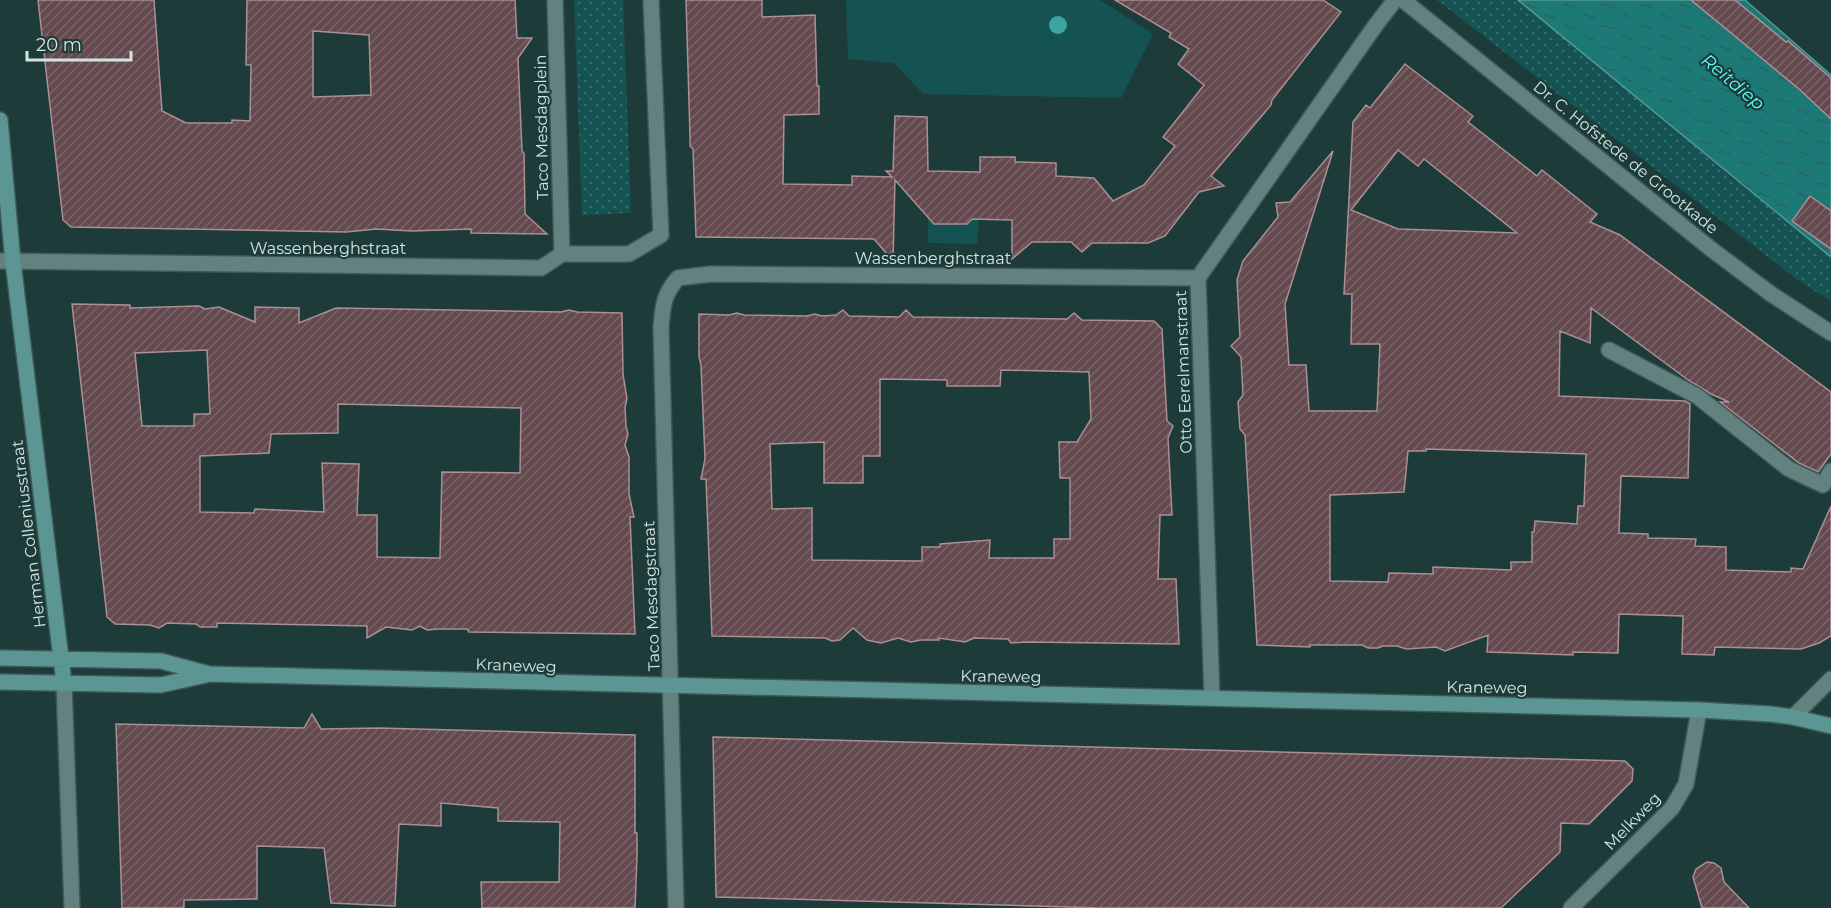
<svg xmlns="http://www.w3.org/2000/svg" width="1831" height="908" viewBox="0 0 1831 908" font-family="Montserrat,sans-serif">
  <defs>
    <pattern id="grass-dots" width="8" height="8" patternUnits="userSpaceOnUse" patternTransform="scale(1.5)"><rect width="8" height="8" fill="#155352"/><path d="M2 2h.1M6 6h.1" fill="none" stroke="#366c6b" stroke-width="1.8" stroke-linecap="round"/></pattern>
    <pattern id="water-ripples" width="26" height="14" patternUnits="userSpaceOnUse" patternTransform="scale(1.5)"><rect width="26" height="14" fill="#1c7976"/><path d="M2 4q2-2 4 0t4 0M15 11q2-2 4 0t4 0" fill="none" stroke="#2c6160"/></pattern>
    <pattern id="building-hatch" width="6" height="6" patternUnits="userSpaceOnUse" patternTransform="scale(1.5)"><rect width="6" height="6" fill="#644a4f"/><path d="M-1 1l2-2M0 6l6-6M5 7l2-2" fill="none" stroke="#796468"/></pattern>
  </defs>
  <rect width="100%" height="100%" fill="#1d3b39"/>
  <!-- grass -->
  <path fill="url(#grass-dots)" d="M574,0H623L631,213L582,215Z
    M1437,0H1518L1831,257V301L1799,281Z"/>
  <!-- green -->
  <path fill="#155352" d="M846,0H1100L1153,34L1121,98L923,94L894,63L848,59Z
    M928,219H932L935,224H967L970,219L979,220L977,244L928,243Z"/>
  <!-- water -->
  <path fill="url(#water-ripples)" stroke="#539997" stroke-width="1.5" d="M1518,0H1745L1831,75V257Z"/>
  <!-- building -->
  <path fill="url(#building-hatch)" stroke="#ac8f95" stroke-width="1.5" fill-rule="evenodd" d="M38,0H154L162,111L186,123H232V120L250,121L251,65H246L247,0H515L517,38H532L518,58L522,151L524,153L525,214L547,234L471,233V229L412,231L376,229L346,232L71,227L63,220ZM313,31L369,35L371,95L313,97Z
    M686,0H762V17L815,15L817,86H819V114L784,115L783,184L852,185V176L892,177L886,171H893L895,116L927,117L928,171L980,172V157H1015V162L1056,163V176L1094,178L1113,201L1144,185L1175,146L1163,137L1204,85L1178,64L1189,49L1169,37L1171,33L1115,0H1323L1341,12L1272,100L1271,105L1211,176L1224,186L1199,192L1165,236L1148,243H1092L1082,252L1071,242H1032L1012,259V220L972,219L967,224H934L895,180L893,261L874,239L696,237L693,149L690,146V136Z
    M1691,0H1735L1786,42L1788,41L1831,78V119L1799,89Z
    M1405,64L1473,116L1468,122L1537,176L1542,170L1597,214L1590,222L1620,235L1831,392V454L1818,472L1799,463L1720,402H1729L1711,394L1688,380L1591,308L1590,343L1560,331L1559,396L1685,401L1690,404L1688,478L1621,476L1619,533L1648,534V538L1696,539L1695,546L1726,547V570L1791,572V568L1803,569L1831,506V636L1819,643L1801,649L1715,647L1714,655L1682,654L1683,616L1619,614L1618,653L1573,652V655L1487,652L1488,635L1445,651L1436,647L1406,649L1397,646H1383L1378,648H1368L1362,645H1310V647L1257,645L1245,435L1240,429L1238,402L1243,395L1241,357L1231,346L1240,337L1237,280L1243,261L1278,217L1276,203L1290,202L1333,151L1285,304L1289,365H1306L1309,411H1377L1380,344H1351L1352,294H1344L1353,122L1366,105L1370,108ZM1398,150L1418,166L1424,159L1517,233L1398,229L1351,210ZM1426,449L1586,454L1584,506H1578L1577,524L1535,521L1534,532H1532V562H1511V570L1433,567V574L1389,573L1388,582L1330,581V495L1404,492L1408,451H1426Z
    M1810,196L1831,211V249L1792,221Z
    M72,304L130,305V308L199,306L205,309L219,307L255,322V307L299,308V323L336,308L561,312L569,310L577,312L622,313L623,374L627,399L625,407L626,426L628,434L625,445L629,457V494L634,517H630L635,634L469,632L467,629H438L427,630L420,626L412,630L386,627L367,638V626L217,623V627H200L196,624L167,623L159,628L150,625L115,624L107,617ZM207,350L210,414H194V426H142L135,353ZM338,404L521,408L520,473L442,472L440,558L377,557V515H357L359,464L322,463L324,512L255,509L254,513L200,512V456L269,453L271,434L338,433Z
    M843,310L849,316L899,317L906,310L913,317L1067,319L1074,313L1082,320L1154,321L1162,329L1167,421L1173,426L1168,438L1172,515H1160L1158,579H1176L1179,644L1027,642L1011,643L1008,639L974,638L965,642L939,638V640H921L911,642L898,638L881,643L867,640L853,628L840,640L832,641L825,638L712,636L706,479H701L705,459L701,365L699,357V314L729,315L737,313L744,315L807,316L815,314L822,316L836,315ZM1001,370L1089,372L1091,419L1077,442H1059L1060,478H1070V539H1054V558H989L990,540L940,544V547H922V561L812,560V508L772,509L770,444L824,442V483H863V456H880V379L947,380V386H1000Z
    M312,714L321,729L379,728L635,735V833H637V856L635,908H482L481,882H559L560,822L498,821V808L441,803V826L399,824L395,906L331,903L324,848L257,846V899L184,900V908H122L116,724L304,728Z
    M713,737L1625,761L1633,769L1632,781L1589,824L1561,823L1560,852L1501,908H1102L716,897Z
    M1707,862L1714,863L1721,868L1724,882L1749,908H1702L1693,877L1696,869Z"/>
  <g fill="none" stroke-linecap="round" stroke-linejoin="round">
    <!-- lane casing -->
    <g stroke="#3d5857" stroke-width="18">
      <path id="lane" d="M1609,350L1697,396L1789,469L1823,485L1831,471"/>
    </g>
    <!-- street casing -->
    <g stroke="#3d5857" stroke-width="18">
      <path id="street" d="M555,0L562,254
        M1403,0L1711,249L1771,294L1831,333
        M0,261L541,268L562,254H629L661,235L651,0
        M64,683L72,908
        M1212,698L1198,278L1375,26L1395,0
        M1793,717L1831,679
        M676,908L661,327C663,306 663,295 678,278L711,274L1198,278
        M1571,908L1672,808L1686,784L1699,710"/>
    </g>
    <!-- secondary casing -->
    <g stroke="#3d5857" stroke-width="18">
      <path id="secondary" d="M0,120L13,262L64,683
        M0,658L161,661L209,674C705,688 1202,697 1699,710L1770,714L1793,717L1831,726
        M0,682L161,685L206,675"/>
    </g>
    <!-- lane -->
    <use href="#lane" stroke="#62817f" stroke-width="15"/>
    <!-- street -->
    <use href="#street" stroke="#62817f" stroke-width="15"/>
    <!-- secondary -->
    <use href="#secondary" stroke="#5c9693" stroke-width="15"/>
  </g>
  <!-- trees -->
  <circle fill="#3da4a0" cx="1058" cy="25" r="9"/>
  <g text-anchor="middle" stroke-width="4.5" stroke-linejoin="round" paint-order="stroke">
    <!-- street labels -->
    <g font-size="16" fill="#d3e4e3" stroke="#1d3b39">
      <text transform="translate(541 127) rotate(-91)" y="6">Taco Mesdagplein</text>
      <text transform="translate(1626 157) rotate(39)" y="6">Dr. C. Hofstede de Grootkade</text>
      <text x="328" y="254">Wassenberghstraat</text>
      <text x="933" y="264">Wassenberghstraat</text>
      <text transform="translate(1183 372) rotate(-92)" y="6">Otto Eerelmanstraat</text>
      <text transform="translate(28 534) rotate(-97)" y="6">Herman Colleniusstraat</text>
      <text transform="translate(651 596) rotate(-92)" y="6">Taco Mesdagstraat</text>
      <text transform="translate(516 665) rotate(2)" y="6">Kraneweg</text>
      <text transform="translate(1001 676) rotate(1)" y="6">Kraneweg</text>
      <text transform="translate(1487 687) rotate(1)" y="6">Kraneweg</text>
      <text transform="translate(1632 821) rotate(-46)" y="6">Melkweg</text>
    </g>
    <!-- water labels -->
    <g font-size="18" font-style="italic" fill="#5dfef9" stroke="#1d3b39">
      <text transform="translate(1733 82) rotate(40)" y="6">Reitdiep</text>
    </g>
  </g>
  <!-- scale -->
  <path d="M27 51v9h104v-9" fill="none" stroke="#d3e4e3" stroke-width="3"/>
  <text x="36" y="51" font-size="18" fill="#d3e4e3" stroke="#1d3b39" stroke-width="4.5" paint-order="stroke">20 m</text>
</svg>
